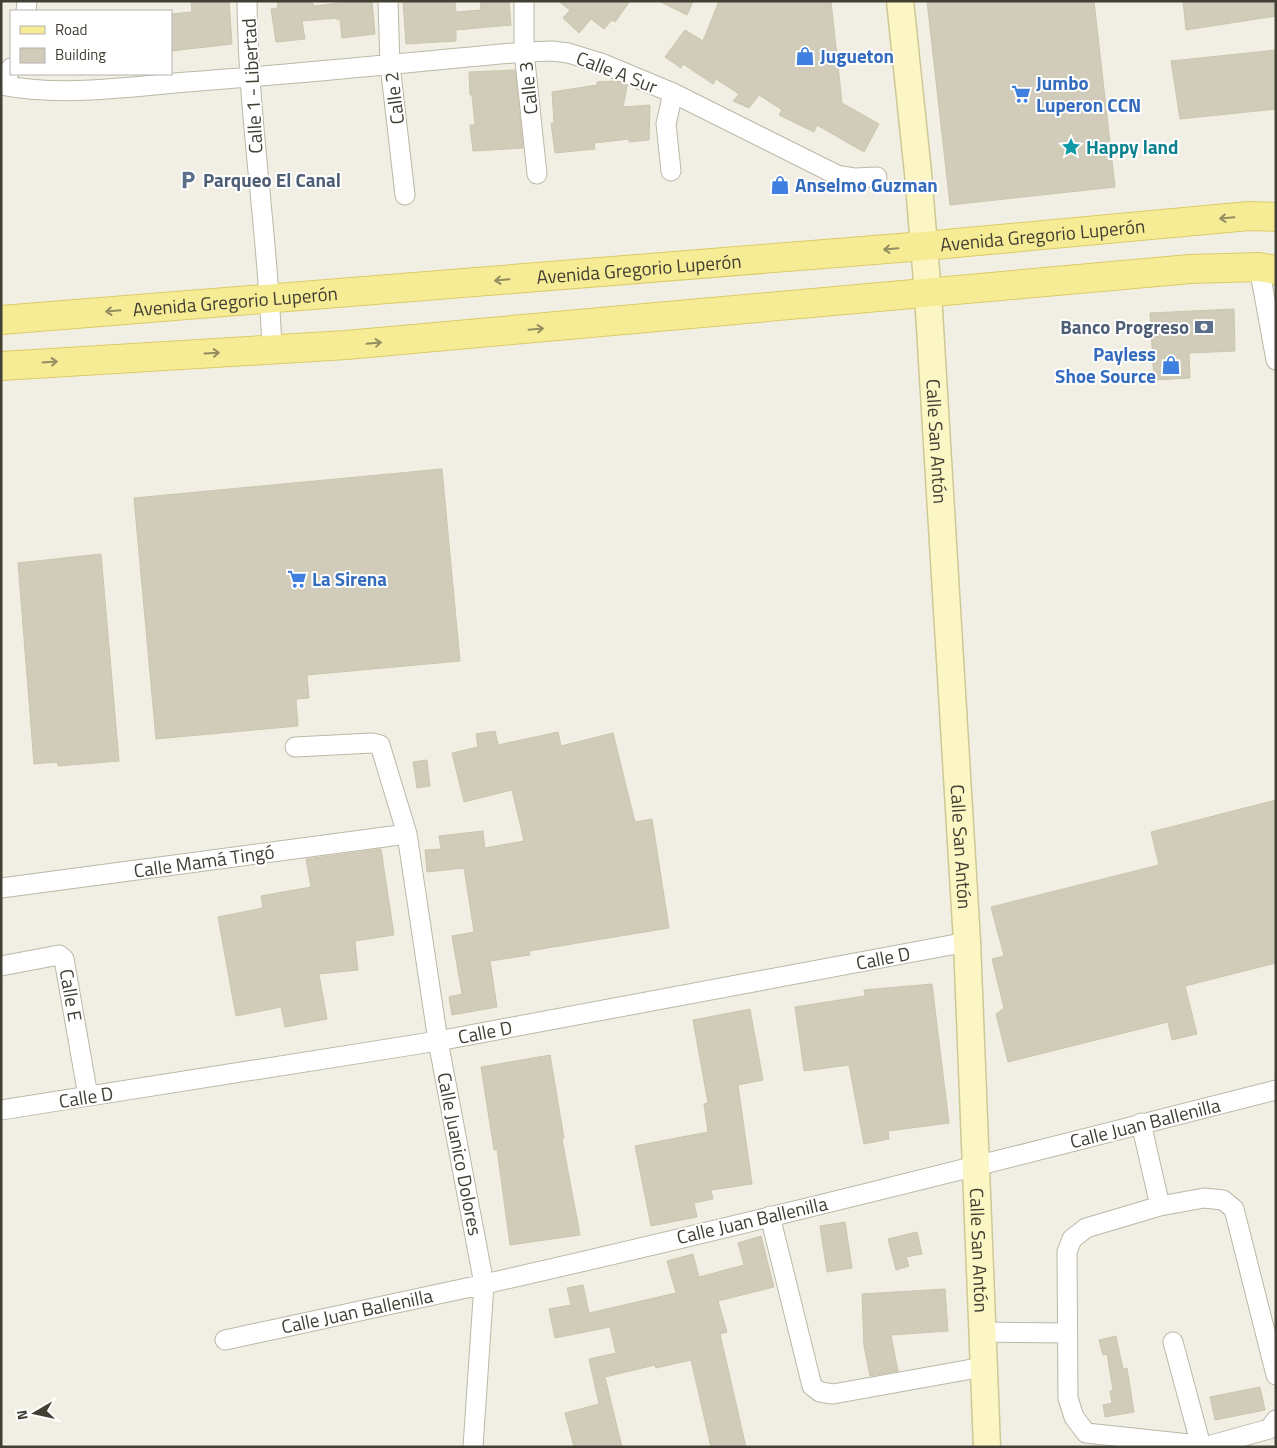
<svg xmlns="http://www.w3.org/2000/svg" width="1277" height="1448" viewBox="0 0 1277 1448" font-family="'Titillium Web',sans-serif">
  <rect width="100%" height="100%" fill="#f1efe4"/>
  <!-- building -->
  <path fill="#d1ccba" stroke="#ccc5ae" d="M191,1H229L232,44L171,51V14L192,12Z
    M277,1H312L314,6L356,1H372L375,34L342,38L340,19L337,20V18L302,21L305,39L276,42L271,9L278,8Z
    M403,1H455L456,12L481,10L480,1H509L511,25L456,30V41L406,44Z
    M558,1H630L615,22L612,20L604,29L591,19L579,33L563,18L570,10Z
    M659,1H693L687,15Z
    M719,1H831L842,103L879,124L864,152L817,125L814,132L779,115L782,110L759,95L749,108L733,101L739,94L716,79L713,84L683,64L681,68L665,57L685,30L703,41Z
    M927,1H1094L1115,187L950,205Z
    M1183,1H1276V16L1186,30Z
    M1276,50V109L1180,119L1171,61Z
    M515,70L523,148L473,151L470,125H475L472,95H470L469,72Z
    M616,81L627,86L623,107L650,105L649,140L629,142V139L594,143L595,149L555,153L551,123H554L552,92L597,85V82Z
    M1234,309L1235,351L1189,353L1190,378L1154,380L1150,313Z
    M442,469L460,661L307,675L309,698L296,699L298,726L156,739L134,498Z
    M101,554L119,761L58,766L57,762L34,764L18,563Z
    M495,731L498,745L558,732L561,746L613,733L635,822L652,819L669,928L529,951L530,955L490,961L497,1007L452,1015L449,997L462,994L452,936L474,932L464,868L427,872L425,850L441,849L439,836L483,831L485,848L524,841L512,790L464,802L452,753L478,747L476,734Z
    M427,760L430,786L417,788L413,762Z
    M1276,800V963L1185,986L1197,1034L1172,1040L1168,1022L1008,1062L996,1014L1004,1008L992,959L1004,956L991,907L1159,865L1151,832Z
    M381,849L394,935L355,941L358,970L319,974L327,1019L285,1027L281,1007L236,1016L218,917L263,908L261,896L311,887L306,859Z
    M932,984L949,1123L888,1131L889,1139L864,1144L849,1065L804,1071L795,1007L865,996L864,990Z
    M750,1009L763,1080L738,1085L752,1184L711,1190L713,1199L694,1203L697,1217L651,1226L635,1146L708,1132L704,1104L708,1103L693,1020Z
    M550,1055L564,1138L562,1139L580,1235L510,1245L497,1149L494,1150L481,1067Z
    M845,1222L852,1268L827,1272L820,1226Z
    M917,1232L922,1254L906,1257L909,1266L896,1270L888,1239Z
    M761,1236L774,1287L718,1301L727,1332L720,1334L746,1447H711L691,1360L656,1368L655,1365L605,1377L622,1447H574L565,1413L599,1404L589,1359L616,1353L610,1327L555,1338L549,1309L571,1305L567,1288L583,1285L589,1313L676,1293L667,1261L693,1254L699,1277L744,1265L738,1243Z
    M945,1289L948,1331L891,1335L898,1371L870,1376L864,1346L862,1294Z
    M1116,1336L1123,1369L1127,1368L1134,1412L1105,1417L1103,1405L1112,1403L1110,1391L1113,1390L1107,1354L1103,1355L1099,1340Z
    M1260,1387L1265,1410L1215,1420L1210,1397Z"/>
  <g fill="none" stroke-linecap="round" stroke-linejoin="round">
    <!-- street casing -->
    <g stroke="#bbb8a7" stroke-width="21">
      <path id="street" d="M247,1C248,118 268,233 272,349
        M388,1L390,65L405,195
        M524,1V52L537,174
        M26,11L27,1
        M1,85C62,97 126,87 187,82C299,74 412,62 524,52L552,51L568,53L601,63L673,93L837,175L855,178L877,177
        M3,85L11,68
        M671,171L666,124L673,93
        M1259,267L1276,360
        M295,747L372,743L380,745L407,834L438,1041L484,1284L473,1447
        M1,888L407,834
        M1,966L59,955L64,959L88,1096
        M1,1110L438,1041L967,942
        M1141,1123L1160,1206
        M770,1216L812,1386L820,1392L833,1394L983,1367
        M982,1332L1067,1333
        M225,1340C311,1321 398,1303 485,1284C750,1224 1013,1157 1276,1090
        M1173,1342L1201,1446
        M1276,1375L1234,1209L1223,1200L1204,1198L1160,1206L1086,1228L1072,1239L1067,1252L1068,1398L1074,1417L1086,1433L1208,1446L1269,1429L1276,1420"/>
    </g>
    <!-- secondary casing -->
    <g stroke="#cec896" stroke-width="29">
      <g id="secondary">
        <path id="s1" d="M900,1L918,173L928,294L967,942L987,1447"/>
      </g>
    </g>
    <!-- primary casing -->
    <g stroke="#dbcb68" stroke-width="30">
      <g id="primary">
        <path id="s2" d="M1,320L924,246L1249,216L1276,217"/>
        <path d="M1,366L346,345L1190,269L1259,267L1276,270"/>
      </g>
    </g>
    <!-- street -->
    <use href="#street" stroke="#fff" stroke-width="19"/>
    <!-- secondary -->
    <use href="#secondary" stroke="#fbf6c4" stroke-width="26"/>
    <!-- primary -->
    <use href="#primary" stroke="#f7ec96" stroke-width="28"/>
  </g>
  <!-- one-way arrows -->
  <defs><path id="oneway-shaft" d="M-6 0H5M1.5-3L5.5 0L1.5 3" fill="none" stroke-width="1.6" stroke-linecap="round" stroke-linejoin="round" transform="scale(1.25)"/></defs>
  <g stroke="#938d60">
    <use href="#oneway-shaft" transform="translate(1227 218) rotate(175)"/>
    <use href="#oneway-shaft" transform="translate(891 249) rotate(175)"/>
    <use href="#oneway-shaft" transform="translate(502 280) rotate(175)"/>
    <use href="#oneway-shaft" transform="translate(113 311) rotate(175)"/>
    <use href="#oneway-shaft" transform="translate(536 329) rotate(-5)"/>
    <use href="#oneway-shaft" transform="translate(374 343) rotate(-5)"/>
    <use href="#oneway-shaft" transform="translate(212 353) rotate(-3)"/>
    <use href="#oneway-shaft" transform="translate(50 362) rotate(-4)"/>
  </g>
  <!-- icons -->
  <defs>
    <g id="shop-bare" transform="scale(1.5)"><path d="M-5-2.5h2.3a2.7 3.5 0 0 1 5.4 0H5L5.5 6h-11ZM-1.5-2.5h3a1.5 2.3 0 0 0-3 0Z" fill="#3f7fe0" stroke="#fff" stroke-width="2.5" paint-order="stroke"/></g>
    <g id="supermarket-bare" transform="scale(1.5)"><path d="M-6-5.5h2.5l.6 2H6L4.5 2H-2.5L-4.4-4H-6ZM-1.5 3.2a1.3 1.3 0 1 0 .1 0ZM3 3.2a1.3 1.3 0 1 0 .1 0Z" fill="#3f7fe0" stroke="#fff" stroke-width="2.5" paint-order="stroke"/></g>
    <g id="sight-bare" transform="scale(1.5)"><path d="M0-6L1.8-2.2L6-1.7L2.9 1.2L3.7 5.4L0 3.3L-3.7 5.4L-2.9 1.2L-6-1.7L-1.8-2.2Z" fill="#0f9aa8" stroke="#fff" stroke-width="2.5" paint-order="stroke"/></g>
    <g id="parking-bare" transform="scale(1.5)"><path d="M-3.5-5.5H1a3.5 3.5 0 0 1 0 7H-1V5.5H-3.5ZM-1-3.4V-.6H.8a1.4 1.4 0 0 0 0-2.8Z" fill="#5c6f8a" stroke="#fff" stroke-width="2.5" paint-order="stroke"/></g>
    <g id="bank-bare" transform="scale(1.5)"><path d="M-6-4H6V4H-6ZM0-2.3a2.3 2.3 0 1 0 0 4.6a2.3 2.3 0 1 0 0-4.6Z" fill="#5c6f8a" stroke="#fff" stroke-width="2.5" paint-order="stroke"/></g>
  </defs>
  <g fill-rule="evenodd">
    <use href="#shop-bare" x="805" y="56"/>
    <use href="#supermarket-bare" x="1021" y="94"/>
    <use href="#sight-bare" x="1071" y="147"/>
    <use href="#parking-bare" x="188" y="180"/>
    <use href="#shop-bare" x="780" y="185"/>
    <use href="#bank-bare" x="1204" y="327"/>
    <use href="#shop-bare" x="1171" y="365"/>
    <use href="#supermarket-bare" x="297" y="579"/>
  </g>
  <g text-anchor="middle" stroke-width="4" stroke-linejoin="round" paint-order="stroke">
    <!-- shop labels -->
    <g font-size="19" font-weight="bold" fill="#366cbe" stroke="#fff" text-anchor="start">
      <text x="820" y="63">Jugueton</text>
      <text x="1036" y="90">Jumbo<tspan x="1036" dy="22">Luperon CCN</tspan></text>
      <text x="795" y="192">Anselmo Guzman</text>
      <text x="1156" y="361" text-anchor="end">Payless<tspan x="1156" dy="22">Shoe Source</tspan></text>
      <text x="312" y="586">La Sirena</text>
    </g>
    <!-- street labels -->
    <g font-size="19" fill="#423f34" stroke="#fff">
      <text transform="translate(617 72) rotate(21)" y="7">Calle A Sur</text>
      <text transform="translate(252 86) rotate(-93)" y="7">Calle 1 - Libertad</text>
      <text transform="translate(528 88) rotate(-96)" y="7">Calle 3</text>
      <text transform="translate(394 98) rotate(-97)" y="7">Calle 2</text>
      <text dy="7" stroke="none"><textPath href="#s2" startOffset="1045">Avenida Gregorio Luperón</textPath></text>
      <text dy="7" stroke="none"><textPath href="#s2" startOffset="640">Avenida Gregorio Luperón</textPath></text>
      <text dy="7" stroke="none"><textPath href="#s2" startOffset="235">Avenida Gregorio Luperón</textPath></text>
      <text dy="7" stroke="none"><textPath href="#s1" startOffset="442">Calle San Antón</textPath></text>
      <text dy="7" stroke="none"><textPath href="#s1" startOffset="848">Calle San Antón</textPath></text>
      <text transform="translate(204 861) rotate(-8)" y="7">Calle Mamá Tingó</text>
      <text transform="translate(883 958) rotate(-11)" y="7">Calle D</text>
      <text transform="translate(71 995) rotate(80)" y="7">Calle E</text>
      <text transform="translate(485 1032) rotate(-11)" y="7">Calle D</text>
      <text transform="translate(86 1097) rotate(-9)" y="7">Calle D</text>
      <text transform="translate(1145 1123) rotate(-14)" y="7">Calle Juan Ballenilla</text>
      <text transform="translate(460 1154) rotate(79)" y="7">Calle Juanico Dolores</text>
      <text transform="translate(752 1220) rotate(-13)" y="7">Calle Juan Ballenilla</text>
      <text dy="7" stroke="none"><textPath href="#s1" startOffset="1252">Calle San Antón</textPath></text>
      <text transform="translate(357 1311) rotate(-12)" y="7">Calle Juan Ballenilla</text>
    </g>
    <!-- culture labels -->
    <g font-size="19" font-weight="bold" fill="#0d838f" stroke="#fff" text-anchor="start">
      <text x="1086" y="154">Happy land</text>
    </g>
    <!-- service labels -->
    <g font-size="19" font-weight="bold" fill="#4e5e75" stroke="#fff" text-anchor="start">
      <text x="203" y="187">Parqueo El Canal</text>
      <text x="1189" y="334" text-anchor="end">Banco Progreso</text>
    </g>
  </g>
  <!-- border -->
  <rect width="1277" height="1448" fill="none" stroke="#423f34" stroke-width="5"/>
  <!-- legend -->
  <rect x="10" y="10" width="162" height="65" fill="#ffffff" stroke="#b3b2ae"/>
  <rect x="20" y="26" width="25" height="8" fill="#f7ec96" stroke="#b3b2ae"/>
  <text x="55" y="35" font-size="15" fill="#423f34">Road</text>
  <rect x="20" y="48" width="25" height="15" fill="#d1ccba" stroke="#b3b2ae"/>
  <text x="55" y="60" font-size="15" fill="#423f34">Building</text>
  <!-- north arrow -->
  <g transform="translate(35 1413) rotate(261)" stroke="#ffffff" stroke-width="4" paint-order="stroke">
  <path d="M0-4L9 19L0 12L-9 19Z" fill="#423f34"/>
  <text y="-8" font-size="14" font-weight="bold" text-anchor="middle" fill="#423f34">N</text>
  </g>
</svg>
